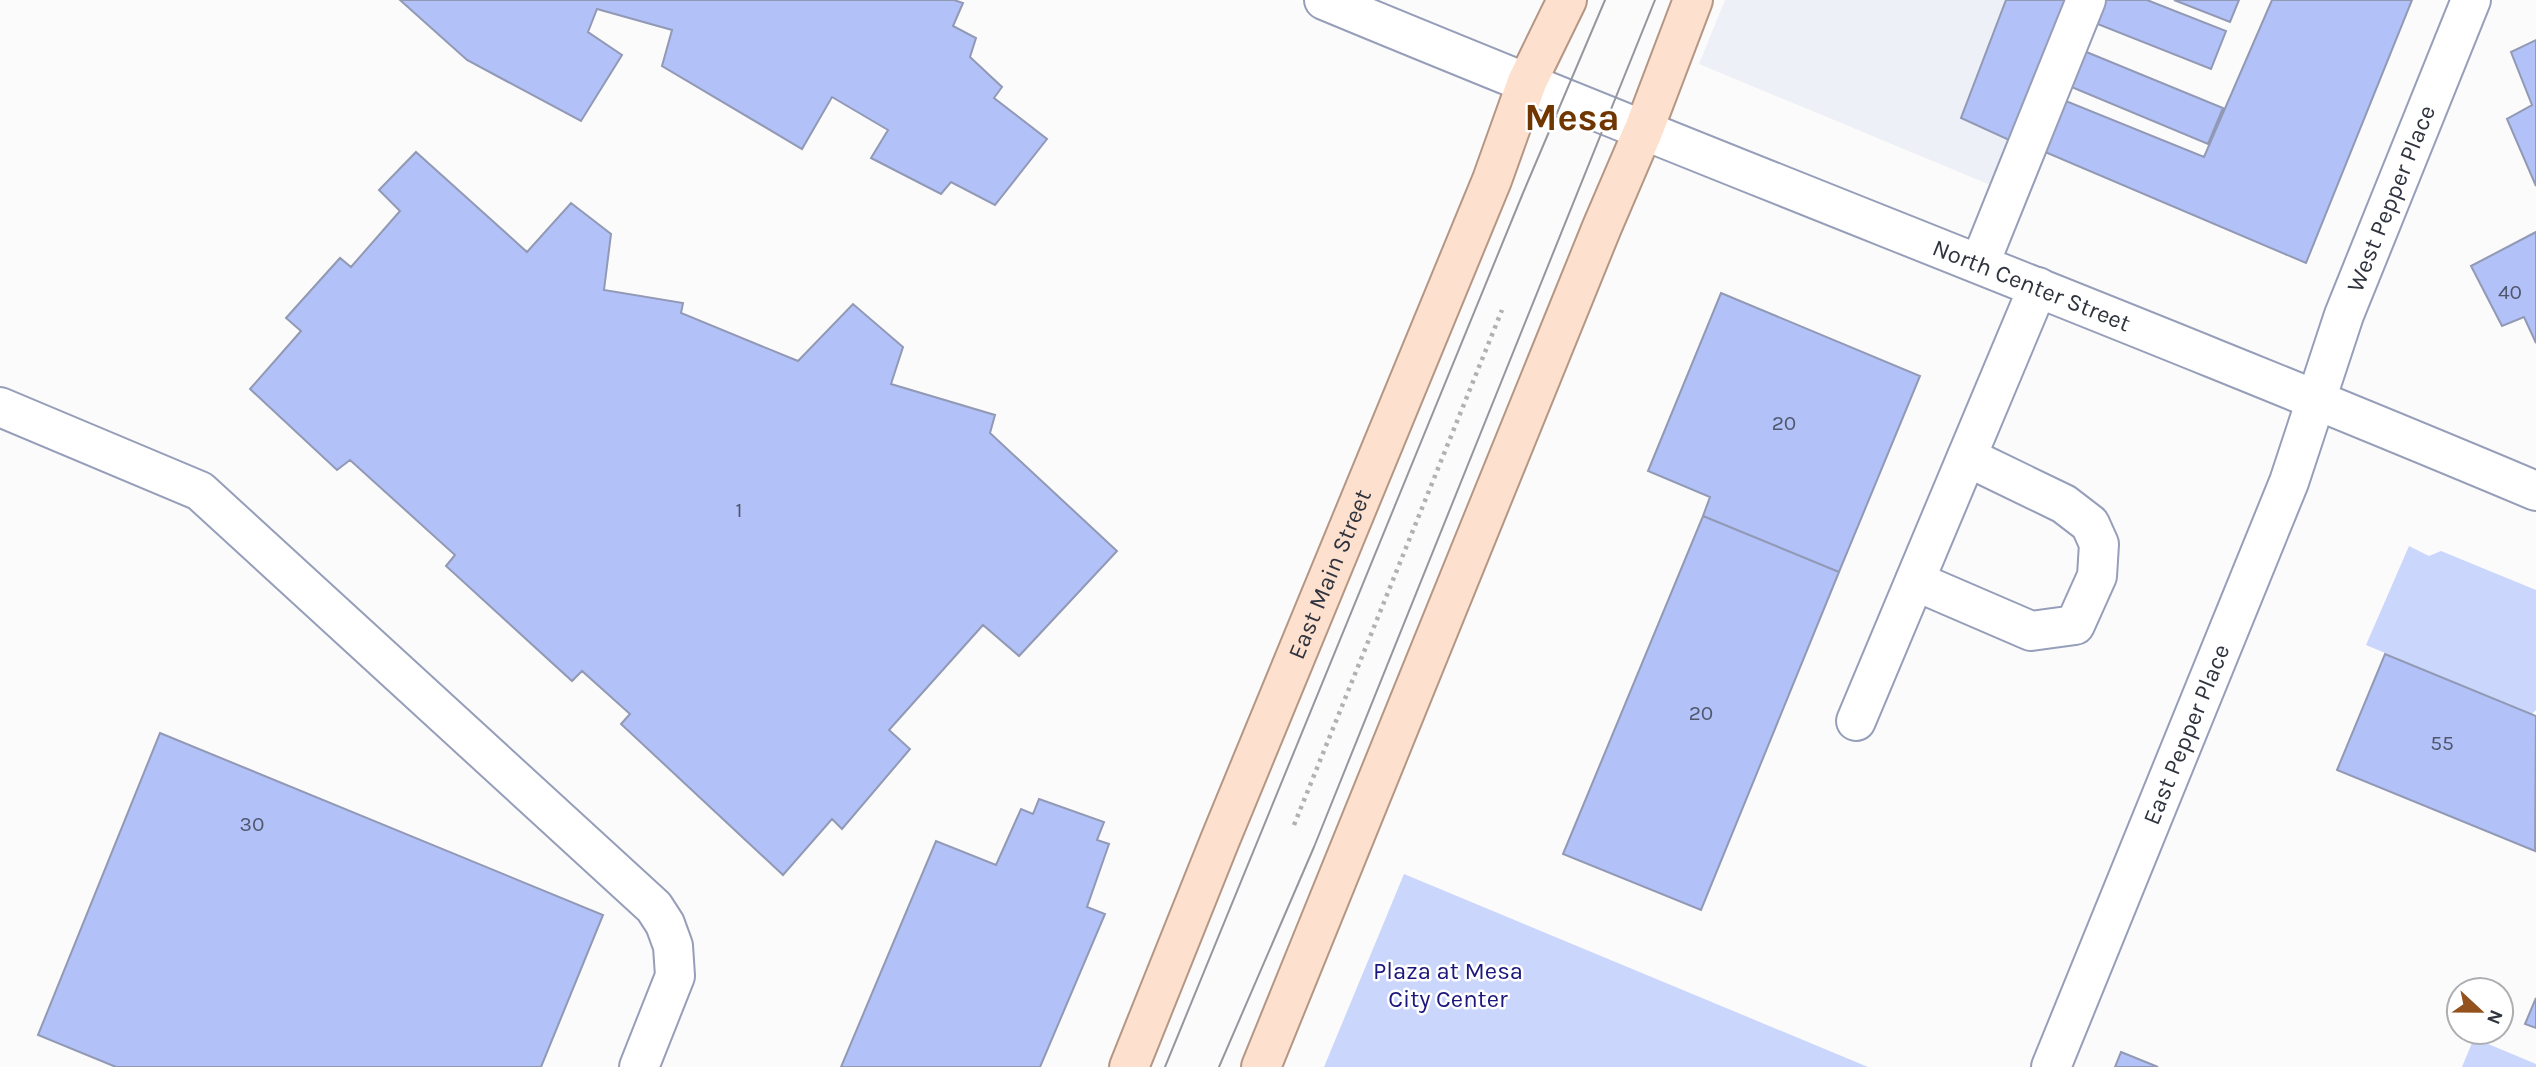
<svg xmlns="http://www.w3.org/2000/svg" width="2536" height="1067" viewBox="0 0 2536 1067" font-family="Karla,sans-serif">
  <rect width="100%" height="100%" fill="#fbfbfb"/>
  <!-- built -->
  <path fill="#eef0f7" d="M1725,0H2091L2012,194L1699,64Z"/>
  <!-- green -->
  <path fill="#cbd6fd" d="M2409,546L2429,556L2441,551L2536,590V710L2532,714L2366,645Z
    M1404,874L1868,1067H1324Z
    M2474,1038L2536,1064V1067H2462Z"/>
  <!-- building -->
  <path fill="#b2c1f7" stroke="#9199b4" stroke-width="2" d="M400,0H954L963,3L953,26L976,38L970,57L1002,87L994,98L1047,139L995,205L951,182L941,194L871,158L888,130L832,97L802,149L662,66L672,30L597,9L588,32L622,55L581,121L467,60Z
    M2006,0H2067L2009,140L1961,118Z
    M2104,0H2147L2226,31L2211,69L2095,23Z
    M2174,0H2239L2230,22Z
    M2272,0H2412L2306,263L2045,152L2066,101L2204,157Z
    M2536,40V186L2507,119L2532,105L2511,52Z
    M2084,51L2223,108L2208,144L2069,86Z
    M416,152L527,252L571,203L611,234L604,290L683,303L681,313L798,361L853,304L903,347L891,384L995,415L990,433L1117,551L1019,656L983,625L889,730L910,749L842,829L832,819L783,875L621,724L630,714L582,671L572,681L446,566L455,555L350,460L337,470L250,389L301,331L286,318L340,258L351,267L400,211L379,190Z
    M2536,232V343L2524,317L2502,326L2471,266Z
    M1721,293L1920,376L1839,572L1703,516L1710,497L1648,471Z
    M1703,516L1839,572L1701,910L1563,854Z
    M2385,654L2536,716L2535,851L2337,770Z
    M160,733L603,915L541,1067H116L38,1035Z
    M1039,799L1104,822L1097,840L1109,844L1087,907L1105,914L1040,1067H841L936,841L996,865L1021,809L1033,814Z
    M2536,998V1028L2525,1024Z
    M2121,1052L2158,1067H2115Z"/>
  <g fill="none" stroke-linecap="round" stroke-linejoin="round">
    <!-- minor casing -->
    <g stroke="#969eb9" stroke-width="42">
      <g id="minor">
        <path id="s1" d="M1324,0C1726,167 2134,322 2536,491"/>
        <path d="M1980,263L2086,0"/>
        <path d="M0,407L200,491L654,907L665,924L673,946L675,976L639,1067"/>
        <path d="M1915,581L2031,631L2075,625L2097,576L2099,544L2090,524L2064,504L1967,457"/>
        <path d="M1856,721L2038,287"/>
        <path id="s2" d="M2051,1067L2289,482L2344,315L2471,0"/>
      </g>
    </g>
    <!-- major casing -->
    <g stroke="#b49685" stroke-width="42">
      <g id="major">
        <path id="s3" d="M1129,1067L1220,840L1492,180L1527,82L1567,0"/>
        <path d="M1261,1067L1602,227L1644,129L1693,0"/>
      </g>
    </g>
    <!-- path -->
    <path stroke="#afb1b5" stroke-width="4.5" stroke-dasharray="3.5 5" stroke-linecap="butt" d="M1294,825L1502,310"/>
    <!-- minor -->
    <use href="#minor" stroke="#fff" stroke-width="38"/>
    <!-- major -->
    <use href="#major" stroke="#fde0cd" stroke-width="38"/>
    <!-- tram -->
    <path stroke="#95979d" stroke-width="2" d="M1165,1067L1523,193L1605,0
      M1219,1067L1314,847L1655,0"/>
  </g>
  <g text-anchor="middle" stroke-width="5" stroke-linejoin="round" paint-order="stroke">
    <!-- number labels -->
    <g font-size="21" fill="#50576d">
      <text x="2510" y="299">40</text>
      <text x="1784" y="430">20</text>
      <text x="739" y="517">1</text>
      <text x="1701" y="720">20</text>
      <text x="2442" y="750">55</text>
      <text x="252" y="831">30</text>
    </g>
    <!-- street labels -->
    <g font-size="24" fill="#30343f" stroke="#fff">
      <text dy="8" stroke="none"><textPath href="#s2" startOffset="933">West Pepper Place</textPath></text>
      <text dy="8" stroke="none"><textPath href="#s1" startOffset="763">North Center Street</textPath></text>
      <text dy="8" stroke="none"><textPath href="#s3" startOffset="532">East Main Street</textPath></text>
      <text dy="8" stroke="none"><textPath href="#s2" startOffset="359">East Pepper Place</textPath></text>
    </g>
    <!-- park labels -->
    <g font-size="24" fill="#1b177c" stroke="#fff">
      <text x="1448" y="979">Plaza at Mesa<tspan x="1448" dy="28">City Center</tspan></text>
    </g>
    <!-- town labels -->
    <g font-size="38" font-weight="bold" fill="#6f3600" stroke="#fff">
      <text x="1572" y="130">Mesa</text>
    </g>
  </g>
  <!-- north arrow -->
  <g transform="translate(2480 1011) rotate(112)"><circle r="33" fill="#ffffff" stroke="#acaeb2" stroke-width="2"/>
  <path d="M0-5L12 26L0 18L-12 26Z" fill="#92511d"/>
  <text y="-10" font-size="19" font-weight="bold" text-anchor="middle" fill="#30343f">N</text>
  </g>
</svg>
